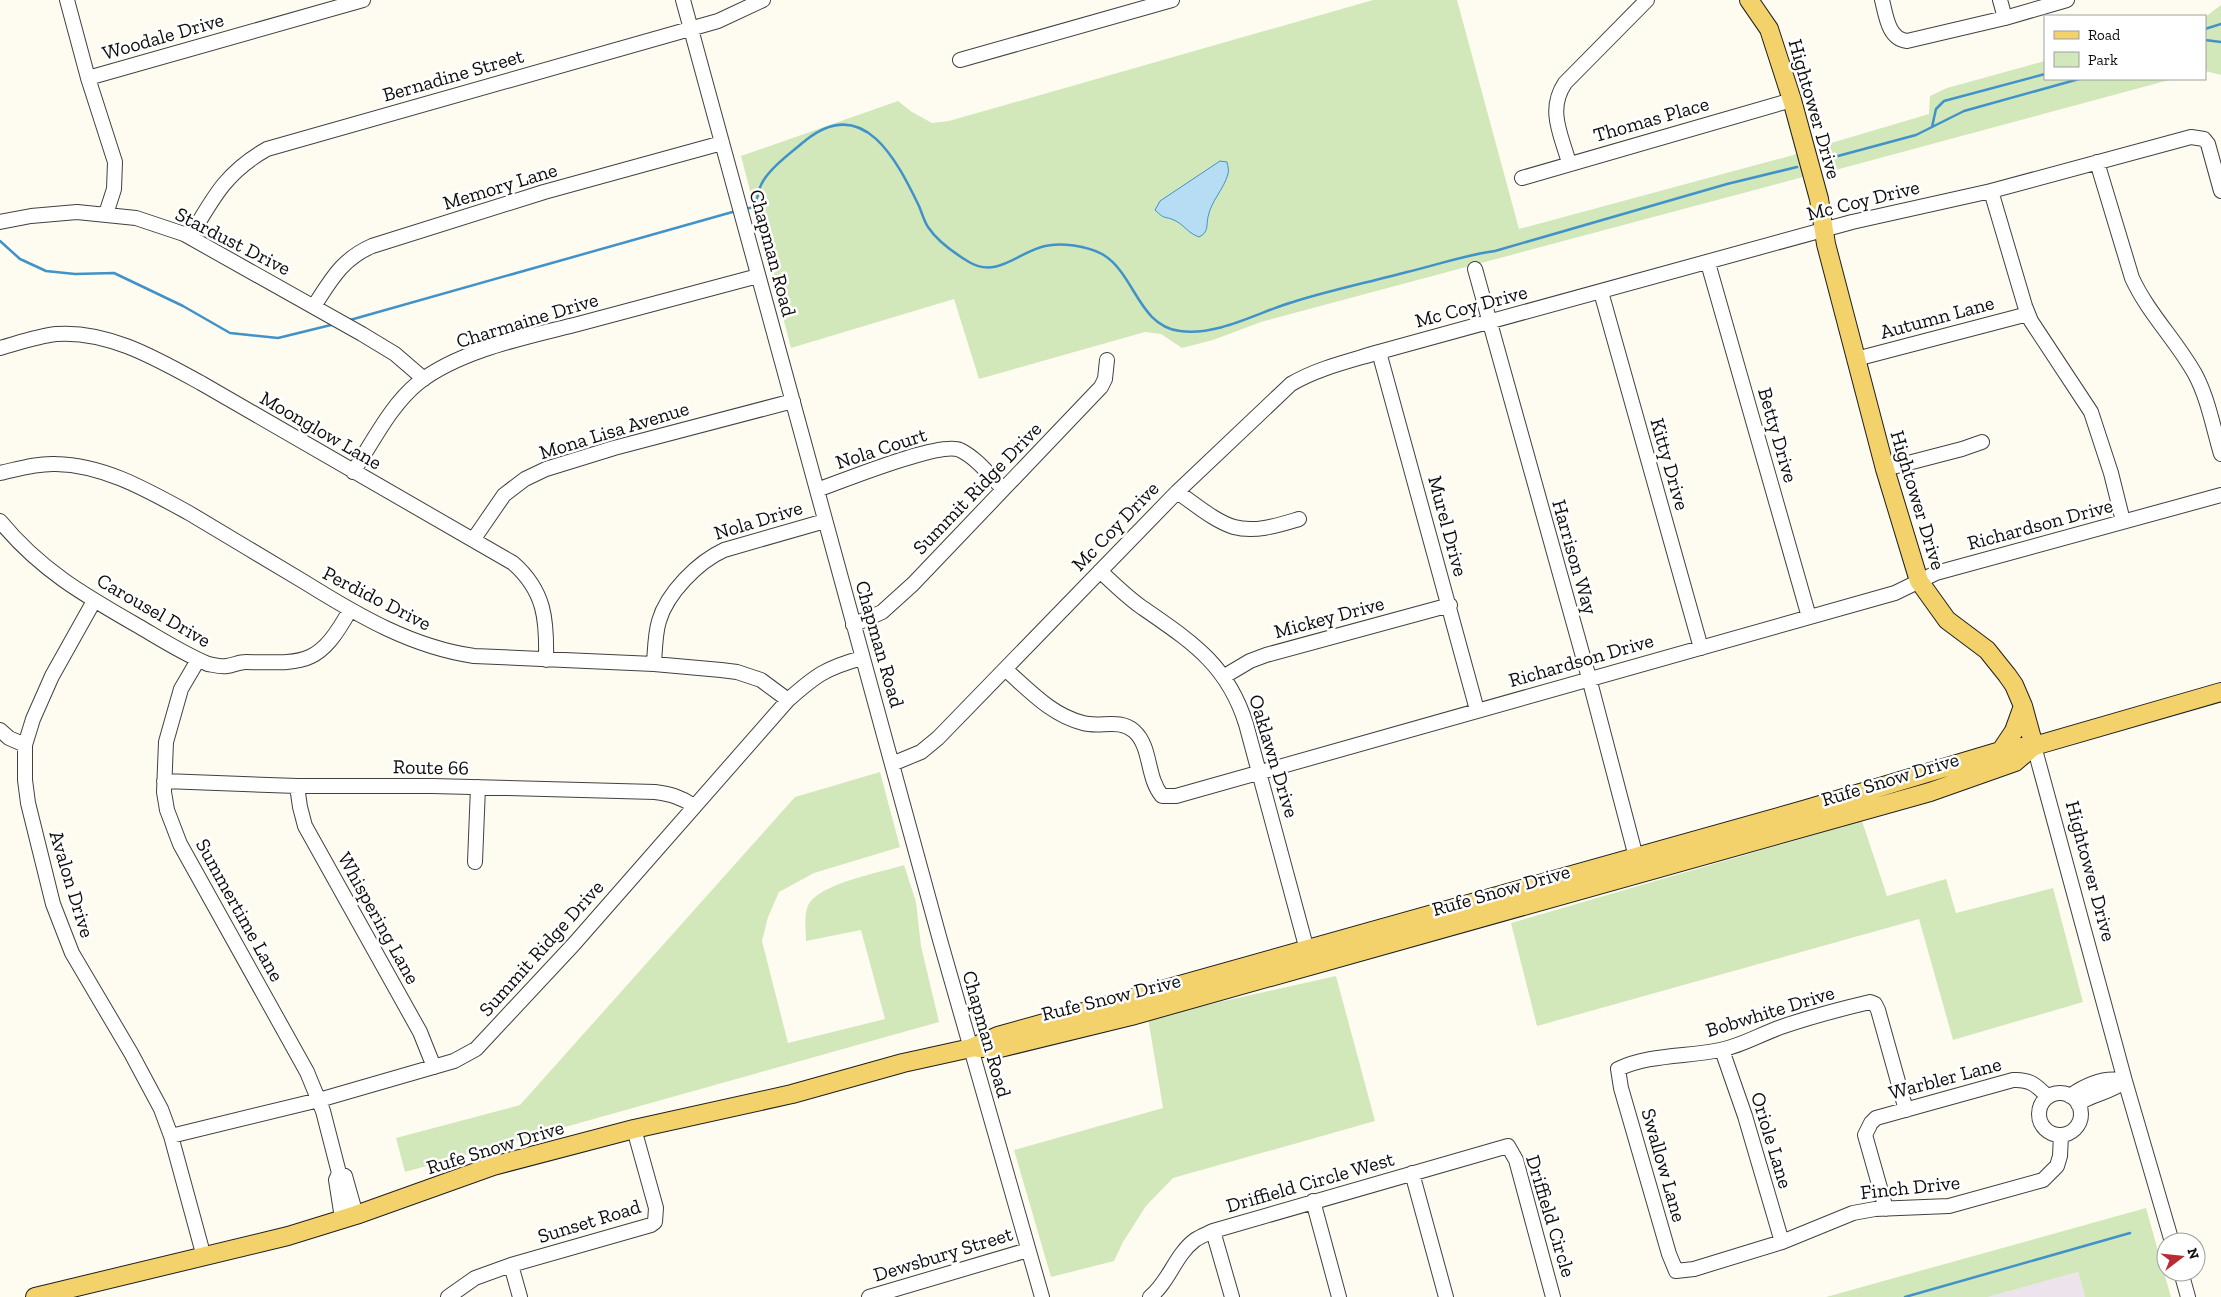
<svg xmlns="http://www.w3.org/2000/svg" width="2221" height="1297" viewBox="0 0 2221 1297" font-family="'Zilla Slab',serif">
  <rect width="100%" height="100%" fill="#fefcf0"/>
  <!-- industrial -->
  <path fill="#ece3ed" d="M2078,1272L2085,1297H1988Z"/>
  <!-- green -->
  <path fill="#d2e8bb" d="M1373,0H1457L1519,229L1797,154L1803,177L1369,293L1261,322L1213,340L1182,348L1161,334L1145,332L979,379L954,299L791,348L741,156L898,101L912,112L932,123L949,121Z
    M2221,5V75L2205,71V17Z
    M2045,61V79H2173L1828,172L1821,146L1929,114L1930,96L1947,88Z
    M880,772L900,847L814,873L779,892L768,917L762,941L788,1043L885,1019L861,930L806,941C806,929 803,912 810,902C826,882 879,873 904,865L916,902L921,946L939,1022L405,1172L396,1138L520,1105L795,797Z
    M1862,821L1887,896L1946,879L1956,913L2053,888L2083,1002L1953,1040L1919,919L1537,1026L1511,923Z
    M1336,976L1375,1121L1173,1178L1146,1206L1123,1242L1114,1261L1051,1277L1014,1150L1163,1108L1148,1018Z
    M2146,1208L2171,1297H2085L2078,1272L1988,1297H1826Z"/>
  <!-- water -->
  <path fill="#b7ddf4" stroke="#4092c9" d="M1220,161L1227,162C1228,167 1229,170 1228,174C1224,189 1211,201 1208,217C1206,226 1209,232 1199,237C1188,233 1185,226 1176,221C1164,215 1166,221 1155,210L1160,201Z"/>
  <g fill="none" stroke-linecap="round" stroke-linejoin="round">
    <!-- stream -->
    <path stroke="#4092c9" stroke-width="2.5" d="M2205,29L2221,24
      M2205,40L2221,42
      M1932,127L1936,109L1944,101L2045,74
      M1823,160L1916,135L1964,111L2079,79
      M744,209L755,207C757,200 758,191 761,185C768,169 793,151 806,140C864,94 897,161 919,206C922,213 924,221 928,227C938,242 954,253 969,262C997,279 1018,252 1045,246C1061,242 1087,246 1102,254C1135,273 1138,326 1180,331C1219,336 1258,312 1293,302C1331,290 1370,282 1407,272C1437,265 1465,255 1495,251L1727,184L1797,167
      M0,241L20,259L46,271L75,274L114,273L183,306L230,333L278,338L335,324
      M350,320L736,211
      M1905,1297L2130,1233"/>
    <!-- minor casing -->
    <g stroke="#414141" stroke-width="16">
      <path id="minor" d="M67,0L88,78L115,162L114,189L106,214
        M683,0L940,940L1042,1297
        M1882,0C1886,15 1888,39 1907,41L2005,18L2067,0
        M2000,0L2005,18
        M960,60L1172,0
        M88,78L363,0
        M2097,162L2132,278C2148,313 2176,340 2195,374C2208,398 2213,427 2221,454
        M1569,163C1561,134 1547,110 1565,83L1647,0
        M1522,178L1792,100
        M1991,191L2025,306L2031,321L2091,412L2111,473L2123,521
        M0,222L31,216L77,212L136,218L184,234L362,334L395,354L424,379
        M190,237C213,198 226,172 267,149L718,21L763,0
        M1708,263L1809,617
        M1475,269L1589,678L1636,857
        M1601,292L1701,648
        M314,306C331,280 342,259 372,246L544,192L722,143
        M0,348C18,343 38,336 56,334C108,330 157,359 201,383L513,563C545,591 547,620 546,660
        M1379,352L1477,710
        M1856,359L2028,314
        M1885,469L1962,449L1982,442
        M353,472C373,442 390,406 418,383C460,350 527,337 578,324C638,308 698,292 758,276
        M0,473C18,469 37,463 56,464C104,465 147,490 189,513C228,536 267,560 306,583C359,616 412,647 474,656L654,664L721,670L737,672L761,680L788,700
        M817,490C843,481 939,441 960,450C977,458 991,477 1003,489
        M1177,492C1194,503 1214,521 1234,527C1255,533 1279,525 1299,519
        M0,521C41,571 86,596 140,627C162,640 184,654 208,664C214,665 221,667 227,666C234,665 239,662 246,662C305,663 319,666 350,610
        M473,540L504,495L525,479L546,469L614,448L793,401
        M1100,571C1113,583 1126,596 1140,606C1190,641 1227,663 1246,724L1307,950
        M94,601L52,676L33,719L25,745V780L28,803L53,904L72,953L131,1053L161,1109L171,1136L204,1257
        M853,625L882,612L913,584L1101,387L1105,379L1107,360
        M198,660L181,689L166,742L164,792L167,810L180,844L307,1072L323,1111L339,1173L336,1180L342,1218
        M654,664C655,650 655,634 659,621C667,593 698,562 724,550L825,521
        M1005,669C1029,690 1051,715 1083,723C1100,728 1119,718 1134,731C1152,747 1146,777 1162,796H1176L1895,593L1936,573L2221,495
        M1223,677L1250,661L1266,655L1450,605
        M0,730L9,738L25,745
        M2034,746L2125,1081L2172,1242
        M892,764L921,752L938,738L1177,492L1291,384C1318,368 1350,361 1379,352L1852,222L1991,191L2191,137L2204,139L2208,144L2221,191
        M164,781L297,786H432L655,792C670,794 681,797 694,806
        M297,786L300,807L305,826L420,1032L434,1067
        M475,862L478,787
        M1722,1050L1745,1116L1782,1242
        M2039 1114a21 21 0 1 1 42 0a21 21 0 1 1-42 0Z
        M2070,1096C2087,1084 2105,1076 2125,1081
        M2078,1104C2093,1093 2111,1093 2125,1081
        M1906,1110L1878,1010L1875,1004L1870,1002C1840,1009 1810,1017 1781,1027C1761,1034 1741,1046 1720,1050C1686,1057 1650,1054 1618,1069L1621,1088L1669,1254L1676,1271L1694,1269L1782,1242L1853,1213L1875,1209L1949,1206L2043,1180L2057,1166L2060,1156L2061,1135
        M171,1136L319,1100L454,1061L476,1049L574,944L788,700C816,675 826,668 862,658
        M339,1173L345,1176L356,1215
        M1412,1173L1446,1297
        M1313,1201L1339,1297
        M1886,1209L1865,1135L1871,1123L1876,1118L2013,1080C2030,1079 2036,1085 2048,1097
        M1213,1231L1232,1297
        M511,1265L520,1297
        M2181,1272L2188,1297
        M448,1297L475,1278L511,1265L651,1225L655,1222L656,1208L634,1129
        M869,1297L1028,1250
        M1150,1297C1169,1282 1175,1255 1195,1240C1201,1236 1207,1234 1213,1231L1508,1146L1516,1160L1553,1297"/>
    </g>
    <!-- major casing -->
    <g stroke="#1f1f1f" stroke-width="20">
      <path id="major" d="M1749,0L1769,29L1792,100L1819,199L1826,244L1885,469L1919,581L1947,620L1987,650L2007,675L2014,685L2023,706L2034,746
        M2000,752L2014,731L2023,706
        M978,1048H1000L1131,1016L1930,792L2015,762L2034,746
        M35,1297L288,1236L356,1215L493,1166L634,1129L792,1094L903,1063L971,1048L998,1036L1807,809L2010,748L2034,746L2221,692"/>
    </g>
    <!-- minor -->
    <use href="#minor" stroke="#fff" stroke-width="14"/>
    <!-- major -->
    <use href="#major" stroke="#f3d26b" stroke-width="18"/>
  </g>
  <g text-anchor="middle" stroke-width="5" stroke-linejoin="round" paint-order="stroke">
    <!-- street labels -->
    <g font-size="20" fill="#0e0e0e" stroke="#fff">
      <text transform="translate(163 36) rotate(-16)" y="7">Woodale Drive</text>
      <text transform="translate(453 75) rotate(-16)" y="7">Bernadine Street</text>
      <text transform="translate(1815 109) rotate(74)" y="7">Hightower Drive</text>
      <text transform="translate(1651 119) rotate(-16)" y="7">Thomas Place</text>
      <text transform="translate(500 186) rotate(-17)" y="7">Memory Lane</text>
      <text transform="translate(1863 200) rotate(-14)" y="7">Mc Coy Drive</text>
      <text transform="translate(233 241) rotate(27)" y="7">Stardust Drive</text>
      <text transform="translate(773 253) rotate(75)" y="7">Chapman Road</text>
      <text transform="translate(1471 306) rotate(-15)" y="7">Mc Coy Drive</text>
      <text transform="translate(1937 317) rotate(-15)" y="7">Autumn Lane</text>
      <text transform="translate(527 320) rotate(-17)" y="7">Charmaine Drive</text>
      <text transform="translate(321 430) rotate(30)" y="7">Moonglow Lane</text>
      <text transform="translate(614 430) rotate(-17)" y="7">Mona Lisa Avenue</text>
      <text transform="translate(1778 435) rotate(74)" y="7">Betty Drive</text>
      <text transform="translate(881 448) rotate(-18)" y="7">Nola Court</text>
      <text transform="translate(1670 464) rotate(74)" y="7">Kitty Drive</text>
      <text transform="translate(977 488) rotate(-46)" y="7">Summit Ridge Drive</text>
      <text transform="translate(1918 500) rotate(73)" y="7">Hightower Drive</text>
      <text transform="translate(758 520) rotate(-17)" y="7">Nola Drive</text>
      <text transform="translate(2040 524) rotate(-15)" y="7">Richardson Drive</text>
      <text transform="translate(1115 526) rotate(-46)" y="7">Mc Coy Drive</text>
      <text transform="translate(1448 526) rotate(75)" y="7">Murel Drive</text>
      <text transform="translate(1575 557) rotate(74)" y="7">Harrison Way</text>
      <text transform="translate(377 598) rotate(27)" y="7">Perdido Drive</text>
      <text transform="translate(154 610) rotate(30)" y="7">Carousel Drive</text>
      <text transform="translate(1329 617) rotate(-15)" y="7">Mickey Drive</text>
      <text transform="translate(880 644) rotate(74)" y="7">Chapman Road</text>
      <text transform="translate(1581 660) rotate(-16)" y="7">Richardson Drive</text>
      <text transform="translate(1274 756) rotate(73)" y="7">Oaklawn Drive</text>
      <text transform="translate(431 767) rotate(1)" y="7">Route 66</text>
      <text transform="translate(1890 779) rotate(-17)" y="7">Rufe Snow Drive</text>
      <text transform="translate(2091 871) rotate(75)" y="7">Hightower Drive</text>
      <text transform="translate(72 884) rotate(73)" y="7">Avalon Drive</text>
      <text transform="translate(1501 890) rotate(-16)" y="7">Rufe Snow Drive</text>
      <text transform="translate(240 910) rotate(61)" y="7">Summertime Lane</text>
      <text transform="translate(379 918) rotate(61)" y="7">Whispering Lane</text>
      <text transform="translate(541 948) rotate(-48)" y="7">Summit Ridge Drive</text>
      <text transform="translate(1111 997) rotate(-14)" y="7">Rufe Snow Drive</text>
      <text transform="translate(1770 1011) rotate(-17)" y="7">Bobwhite Drive</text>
      <text transform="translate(987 1034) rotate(74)" y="7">Chapman Road</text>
      <text transform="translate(1945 1078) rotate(-15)" y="7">Warbler Lane</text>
      <text transform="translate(1772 1140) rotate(73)" y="7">Oriole Lane</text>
      <text transform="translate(495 1147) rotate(-17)" y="7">Rufe Snow Drive</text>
      <text transform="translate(1664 1165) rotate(74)" y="7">Swallow Lane</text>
      <text transform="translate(1310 1182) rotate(-16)" y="7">Driffield Circle West</text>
      <text transform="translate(1910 1187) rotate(-6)" y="7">Finch Drive</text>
      <text transform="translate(1551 1216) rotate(73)" y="7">Driffield Circle</text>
      <text transform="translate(589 1221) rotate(-17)" y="7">Sunset Road</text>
      <text transform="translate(943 1254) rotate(-17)" y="7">Dewsbury Street</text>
    </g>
  </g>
  <!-- legend -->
  <rect x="2044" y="15" width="162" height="65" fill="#ffffff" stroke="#9f9f9f"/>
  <rect x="2054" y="31" width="25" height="8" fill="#f3d26b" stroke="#9f9f9f"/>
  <text x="2088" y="40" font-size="15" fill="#0e0e0e">Road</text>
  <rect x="2054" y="52" width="25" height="15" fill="#d2e8bb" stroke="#9f9f9f"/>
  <text x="2088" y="65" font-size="15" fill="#0e0e0e">Park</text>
  <!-- north arrow -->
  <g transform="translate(2181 1257) rotate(74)"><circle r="24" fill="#ffffff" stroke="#9f9f9f"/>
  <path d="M0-4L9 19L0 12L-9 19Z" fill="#ba2b32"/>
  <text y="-8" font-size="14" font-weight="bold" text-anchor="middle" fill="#0e0e0e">N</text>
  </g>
</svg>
